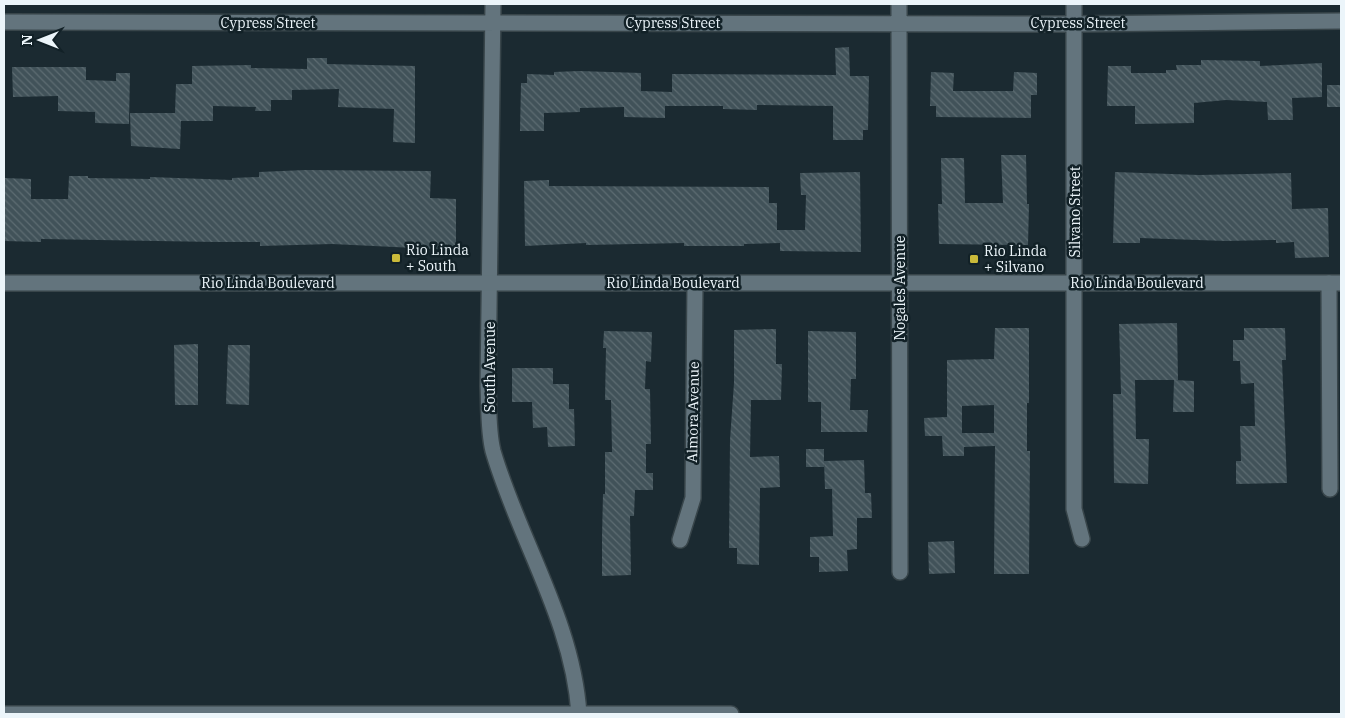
<svg xmlns="http://www.w3.org/2000/svg" width="1345" height="718" viewBox="0 0 1345 718" font-family="'IBM Plex Serif',serif">
  <defs>
    <pattern id="building-back-hatch" width="6" height="6" patternUnits="userSpaceOnUse" patternTransform="scale(1.25)"><rect width="6" height="6" fill="#415259"/><path d="M-1 5l2 2M0 0l6 6M5-1l2 2" fill="none" stroke="#5d6c72"/></pattern>
  </defs>
  <rect width="100%" height="100%" fill="#1b2a31"/>
  <!-- building -->
  <path fill="url(#building-back-hatch)" fill-rule="evenodd" d="M849,47L850,76H869L868,130H863V140H833V106L757,105V110L723,109V106H665V118L624,117V107L580,108V112L544,113V131H520L521,83H527V74L554,75V72L579,71L641,73V91L672,92V74L836,75L835,48Z
    M307,58H327V64L415,66V143L393,142L394,109L338,107L339,89L292,90V100H271V111H255L256,107L213,106V121H181L180,149L131,146L130,113H175L176,84H192V66L251,65V68L307,69Z
    M1201,60L1260,61V66L1322,63V97L1292,98L1293,120H1268L1267,102L1226,100L1194,103V123L1135,124V106H1107L1108,66H1131V73H1166V70H1177L1176,65H1201Z
    M12,67H86V80L116,81V73H130L129,124L95,123V112L58,111V96L13,97Z
    M931,72L954,73L953,91H1013L1014,72L1037,73V95H1031V118L936,117V106H930Z
    M1327,85H1341V107H1327Z
    M1001,155H1026L1027,204H1029L1028,245L939,244L938,204H942L941,158H964L965,203H1003Z
    M305,170L431,171L430,198L456,199V250L332,244L260,246V242H215L41,239V242L4,241V178L31,179V199H68L69,176H88V178L150,179V177L232,180V178L259,177V172Z
    M860,172L861,252L780,251V243L744,244V246H684V243L586,245V243L525,246L524,181L549,180V186L769,187V203H777V230H805L806,195H801L800,173Z
    M1115,172L1199,175L1291,173L1292,209L1328,208L1329,257L1295,258L1294,242L1276,243V240L1226,241L1140,238V243H1113Z
    M1177,323L1178,380H1135L1136,439H1149L1148,484L1114,483L1113,394H1121L1119,324Z
    M995,328H1029V403H1027V451H1030L1029,574H994L995,446L964,447V456H943L942,436H925L924,418L947,417V360L994,359ZM994,405V433H962V406Z
    M1244,328H1285L1286,360H1282L1287,483L1236,484V461H1241L1240,426H1255L1254,383L1241,384L1240,361H1233V340H1244Z
    M776,329V364H782L781,400H751L750,457L779,456L780,487L760,488L759,565L737,564V548H729L730,440L734,383V330Z
    M604,331L652,332L651,362L646,361L645,389H650L651,444H646V473H653V490H635L634,516H630L631,575L602,576V537L603,494H605V452H612L611,400H605L606,348H603Z
    M808,331L856,332V379H851L850,410H868L867,432H821V402H808Z
    M198,344V405H175L174,345Z
    M228,345H250L249,405L226,404Z
    M512,368H553V384H569V409H574L575,446L548,447L547,427L533,428L532,402H512Z
    M1174,380L1194,381V412H1173Z
    M806,449H824V467H806Z
    M864,460L865,493H871L872,518H857V549L847,550L848,571L819,572V557H810V537L833,536L832,489H825L824,461Z
    M954,541L955,573L929,574L928,542Z"/>
  <g fill="none" stroke-linecap="round" stroke-linejoin="round">
    <!-- street casing -->
    <g stroke="#38454a" stroke-width="18">
      <path id="street" d="M493,4L488,386C489,407 488,431 493,451C519,540 573,621 579,714
        M899,4L900,572
        M1074,4V509L1082,539
        M4,22L1074,24L1341,21
        M1329,283L1330,489
        M680,540L693,498L695,283
        M4,714H731"/>
    </g>
    <!-- secondary casing -->
    <g stroke="#38454a" stroke-width="18">
      <path id="secondary" d="M4,283H1341"/>
    </g>
    <!-- street -->
    <use href="#street" stroke="#63747d" stroke-width="15"/>
    <!-- secondary -->
    <use href="#secondary" stroke="#63747d" stroke-width="15"/>
  </g>
  <!-- markers -->
  <g fill="#caba3a" stroke="#122127" stroke-width="2">
    <rect x="391" y="253" width="10" height="10" rx="2.5"/>
    <rect x="969" y="254" width="10" height="10" rx="2.5"/>
  </g>
  <g text-anchor="middle" stroke-width="5" stroke-linejoin="round" paint-order="stroke">
    <!-- street labels -->
    <g font-size="14" fill="#ecf5fa" stroke="#122127">
      <text x="268" y="28">Cypress Street</text>
      <text x="673" y="28">Cypress Street</text>
      <text x="1078" y="28">Cypress Street</text>
      <text transform="translate(1075 212) rotate(-90)" y="5">Silvano Street</text>
      <text x="268" y="288">Rio Linda Boulevard</text>
      <text x="673" y="288">Rio Linda Boulevard</text>
      <text x="1137" y="288">Rio Linda Boulevard</text>
      <text transform="translate(900 288) rotate(-90)" y="5">Nogales Avenue</text>
      <text transform="translate(490 367) rotate(-90)" y="5">South Avenue</text>
      <text transform="translate(693 412) rotate(-89)" y="5">Almora Avenue</text>
    </g>
    <!-- poi labels -->
    <g font-size="14" fill="#ecf5fa" stroke="#122127" text-anchor="start">
      <text x="406" y="255">Rio Linda<tspan x="406" dy="16">+ South</tspan></text>
      <text x="984" y="256">Rio Linda<tspan x="984" dy="16">+ Silvano</tspan></text>
    </g>
  </g>
  <!-- border -->
  <rect width="1345" height="718" fill="none" stroke="#ecf5fa" stroke-width="10"/>
  <!-- north arrow -->
  <g transform="translate(40 40) rotate(270)" stroke="#122127" stroke-width="4" paint-order="stroke">
  <path d="M0-4L9 19L0 12L-9 19Z" fill="#ecf5fa"/>
  <text y="-8" font-size="14" font-weight="bold" text-anchor="middle" fill="#ecf5fa">N</text>
  </g>
</svg>
